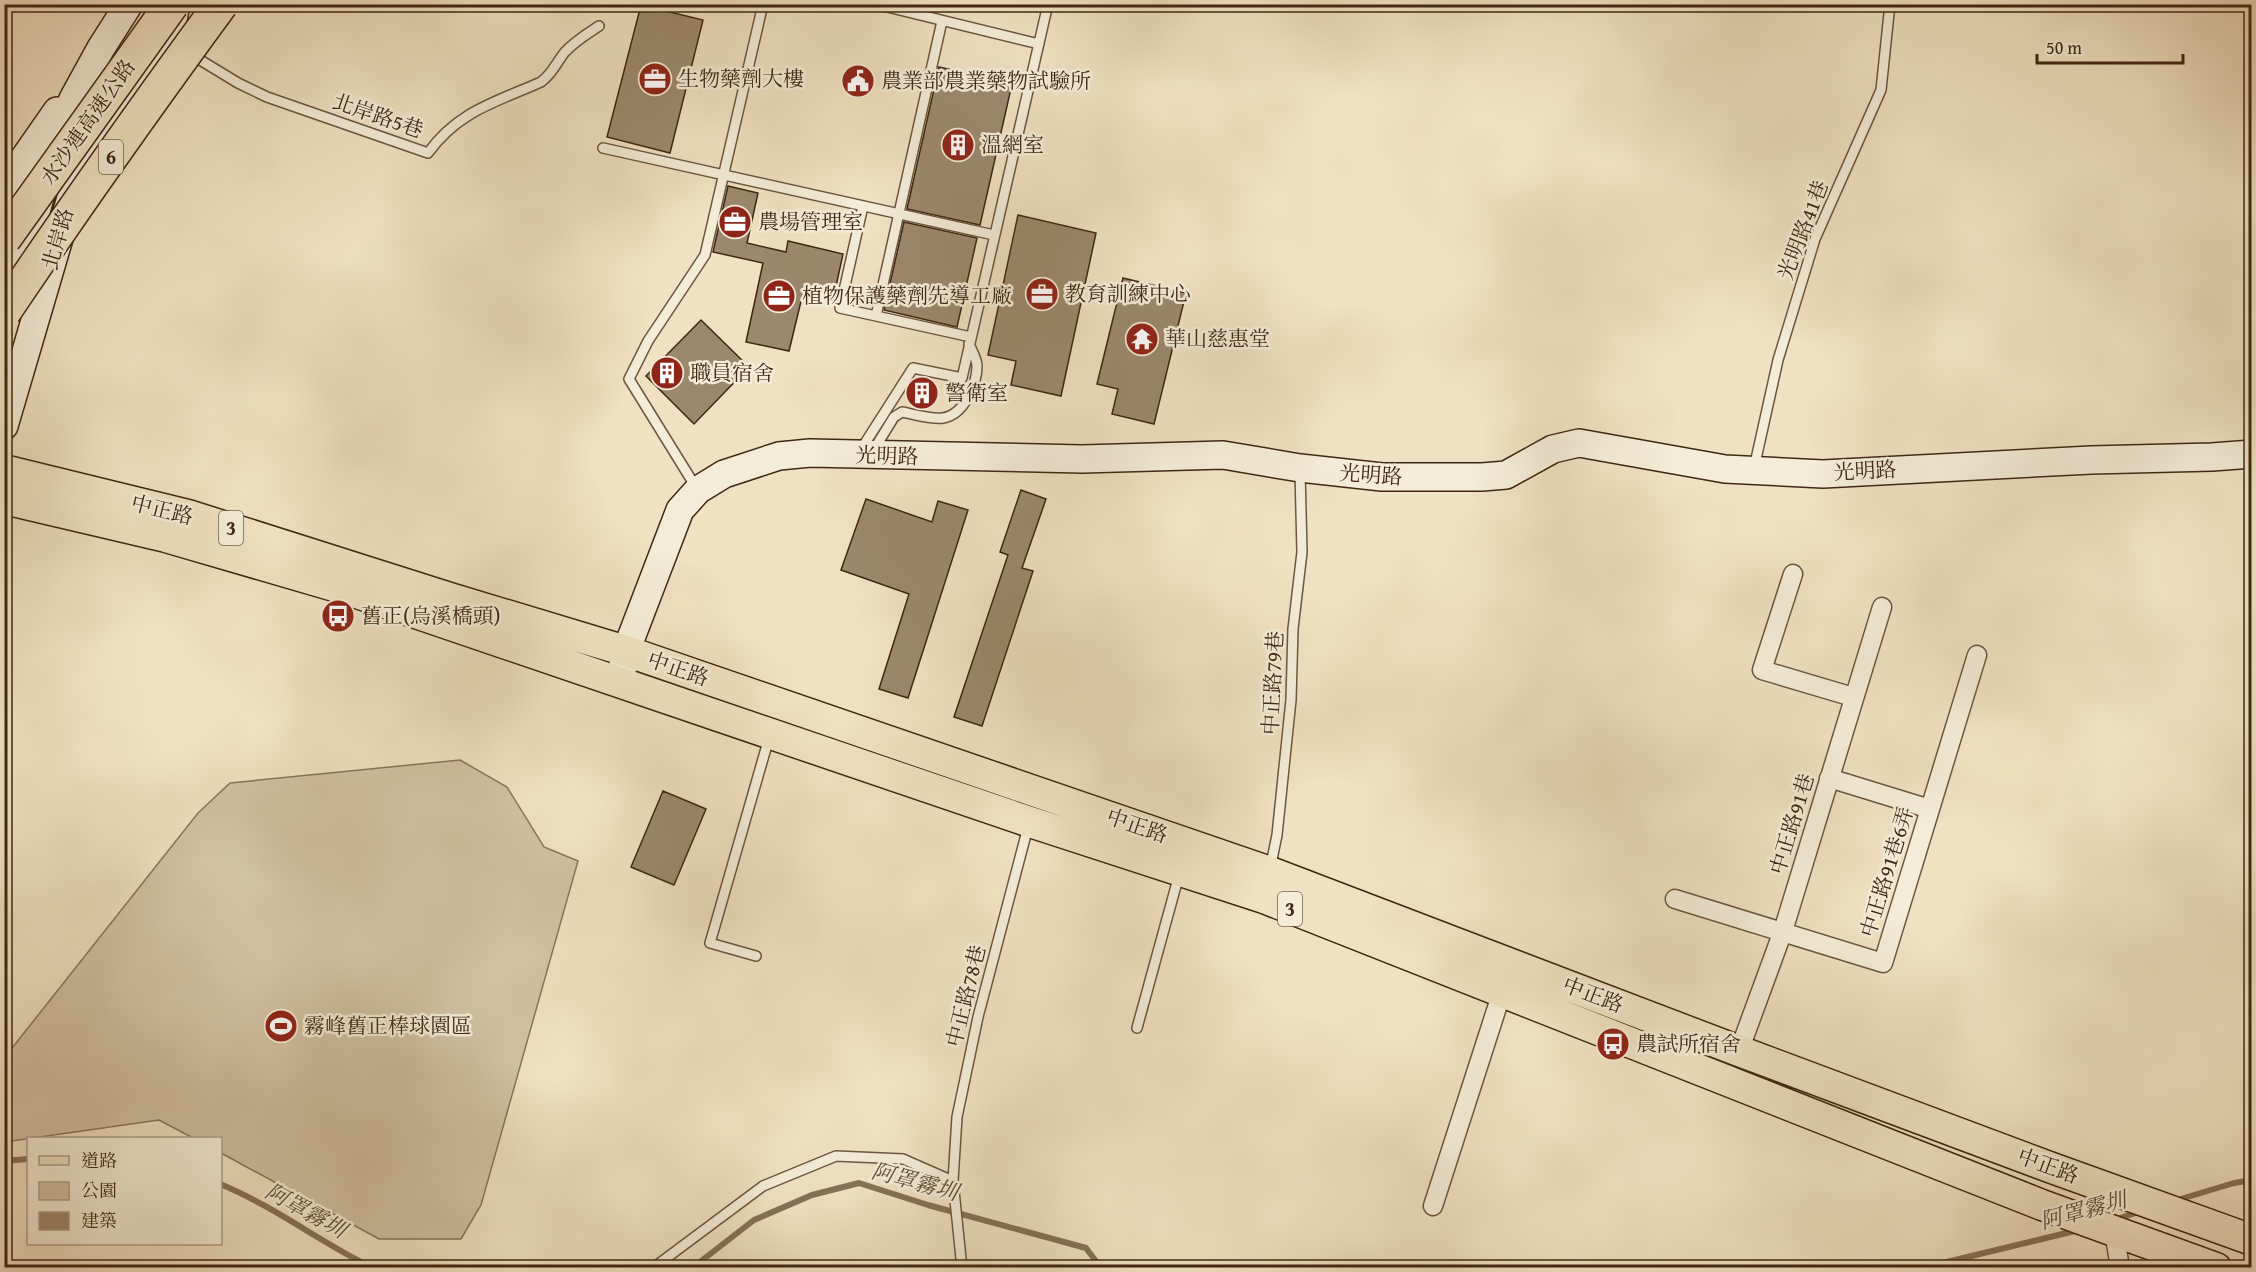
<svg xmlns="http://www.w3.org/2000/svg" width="2256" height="1272" viewBox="0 0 2256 1272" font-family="'Gentium Book Plus','Noto Serif TC',serif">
  <rect width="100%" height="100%" fill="#f0e1c2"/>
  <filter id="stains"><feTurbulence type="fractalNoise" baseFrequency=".00333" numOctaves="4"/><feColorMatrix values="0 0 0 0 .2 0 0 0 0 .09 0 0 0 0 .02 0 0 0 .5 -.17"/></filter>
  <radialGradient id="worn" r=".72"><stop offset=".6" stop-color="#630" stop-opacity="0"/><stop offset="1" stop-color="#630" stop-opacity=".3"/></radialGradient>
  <!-- green -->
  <path fill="#d2c1a4" stroke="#89745c" stroke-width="1.5" d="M460,760L507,787L544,847L578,861L481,1205L461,1239H379L221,1153L220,1138H193L159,1120L5,1142V1057L198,813L230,783Z"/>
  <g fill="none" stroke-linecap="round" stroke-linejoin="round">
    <!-- stream -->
    <path stroke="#867159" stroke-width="6" d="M4,1161L28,1159
      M220,1184C274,1206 321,1243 373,1268
      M2174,1201L2234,1183L2252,1180
      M2114,1220L2142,1211
      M656,1267L696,1265L754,1220L812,1195L859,1183L928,1205L1086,1248L1101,1268
      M1922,1268L2079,1230"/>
  </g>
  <!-- building -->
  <path fill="#9c886e" stroke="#402714" stroke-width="1.5" d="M641,5L703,20L670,153L607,137Z
    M939,67L1012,84L980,225L907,209Z
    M728,186L758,193L747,243L786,252L788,241L843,254L833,300L803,293L789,351L746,342L763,263L713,252Z
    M1018,215L1096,233L1061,396L1011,385L1016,361L988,355Z
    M904,222L977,238L957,327L884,310Z
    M1123,278L1186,293L1154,424L1112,414L1118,389L1097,384Z
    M701,320L749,367L694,424L646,376Z
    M912,382L937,388L933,403L908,398Z
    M1021,490L1046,499L1022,568L1033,571L982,726L954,717L1008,555L1000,552Z
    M866,499L932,522L938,501L968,510L908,698L879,689L909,594L841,570Z
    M663,791L706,809L674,885L631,867Z"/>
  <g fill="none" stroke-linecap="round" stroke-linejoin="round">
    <!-- lane casing -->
    <g stroke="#6c5640" stroke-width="12">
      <path id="lane" d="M875,4L1039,44
        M192,55L238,83L267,97L428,153C458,111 496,102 541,82C553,73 556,63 565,52C575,41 587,34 599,26
        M603,148L994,235
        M863,206L840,308L971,337
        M876,316L942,21
        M860,451L913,368L962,378L1048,4
        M873,451L894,417L902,412C913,414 933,420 943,418C964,415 977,384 977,366C977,359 972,351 969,344
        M1754,468L1778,360L1815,239L1881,90L1890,4
        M697,489L629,379L648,341L705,255L763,4
        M1270,869L1277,835L1291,700L1293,629L1302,552L1300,471
        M756,956L710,943L769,738
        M1137,1028L1179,875
        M653,1268L763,1186L836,1156L903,1159L953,1181
        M962,1268L953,1181L957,1117L978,1017L1028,827"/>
    </g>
    <!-- street casing -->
    <g stroke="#6c5640" stroke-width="21">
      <path id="street" d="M1793,574L1762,670L1853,697
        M1829,778L1930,809
        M1675,899L1883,963L1977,655
        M1739,1051L1783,931L1882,607
        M1433,1206L1502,992
        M2114,1231L2120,1268"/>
    </g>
    <!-- secondary casing -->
    <g stroke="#402714" stroke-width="30">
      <path id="secondary" d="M4,187L57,111
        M14,288L58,135L73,99L101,48L129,4
        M4,426L80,167L92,147L169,41L176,4
        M620,681L626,651L680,510L698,490L724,474L779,456L810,453L1082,459L1223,455L1300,468L1382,477H1482L1506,475L1553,449L1579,443L1725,469L1823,474L2091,460L2212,457L2252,454"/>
    </g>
    <!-- primary casing -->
    <g stroke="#402714" stroke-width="33">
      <path id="primary" d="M4,470L188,515L453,599L626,651L1270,872L1739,1051L2052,1168L2252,1240
        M4,499L166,537L348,590L1030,822L1264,898L2042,1205L2216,1268"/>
    </g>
    <!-- lane -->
    <use href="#lane" stroke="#f5ecd7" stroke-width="9"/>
    <!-- street -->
    <use href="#street" stroke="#f5ecd7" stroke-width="18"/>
    <!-- secondary -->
    <use href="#secondary" stroke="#f5ecd7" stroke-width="27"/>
    <!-- primary -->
    <use href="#primary" stroke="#f0e1c2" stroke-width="30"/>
    <!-- highway-bridge casing -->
    <g stroke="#402714" stroke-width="36" stroke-linecap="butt">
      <path id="highway-bridge" d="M4,239L172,4
        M4,312C74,208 147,105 221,4"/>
    </g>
    <!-- highway-bridge -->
    <use href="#highway-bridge" stroke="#f0e1c2" stroke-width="33"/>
  </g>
  <!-- icons -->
  <defs>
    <g id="office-disc" transform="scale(1.725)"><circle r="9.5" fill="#8f2418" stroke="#f5ecd7"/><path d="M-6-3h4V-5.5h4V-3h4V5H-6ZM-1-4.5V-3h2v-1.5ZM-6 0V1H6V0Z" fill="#fff"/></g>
    <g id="civic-disc" transform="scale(1.725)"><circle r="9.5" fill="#8f2418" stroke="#f5ecd7"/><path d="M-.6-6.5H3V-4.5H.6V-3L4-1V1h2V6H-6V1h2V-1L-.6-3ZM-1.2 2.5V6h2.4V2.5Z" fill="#fff"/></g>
    <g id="building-disc" transform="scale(1.725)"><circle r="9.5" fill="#8f2418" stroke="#f5ecd7"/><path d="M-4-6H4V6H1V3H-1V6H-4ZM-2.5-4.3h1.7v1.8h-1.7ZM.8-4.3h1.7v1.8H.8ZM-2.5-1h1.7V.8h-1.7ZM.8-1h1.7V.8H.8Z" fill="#fff"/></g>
    <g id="temple-disc" transform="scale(1.725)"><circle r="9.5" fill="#8f2418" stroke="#f5ecd7"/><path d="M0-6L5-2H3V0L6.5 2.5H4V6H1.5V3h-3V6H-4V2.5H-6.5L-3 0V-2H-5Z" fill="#fff"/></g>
    <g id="bus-disc" transform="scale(1.725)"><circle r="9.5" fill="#8f2418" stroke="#f5ecd7"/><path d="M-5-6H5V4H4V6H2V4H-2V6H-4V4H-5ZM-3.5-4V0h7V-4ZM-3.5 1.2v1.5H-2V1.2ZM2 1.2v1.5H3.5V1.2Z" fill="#fff"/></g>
    <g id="stadium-disc" transform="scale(1.725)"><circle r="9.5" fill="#8f2418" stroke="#f5ecd7"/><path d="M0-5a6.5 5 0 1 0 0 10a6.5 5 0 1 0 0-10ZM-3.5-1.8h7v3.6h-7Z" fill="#fff"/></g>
  </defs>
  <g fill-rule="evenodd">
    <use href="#office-disc" x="655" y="79"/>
    <use href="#civic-disc" x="858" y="81"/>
    <use href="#building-disc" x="958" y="145"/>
    <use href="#office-disc" x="735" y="222"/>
    <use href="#office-disc" x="1042" y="294"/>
    <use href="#office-disc" x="779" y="296"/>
    <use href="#temple-disc" x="1142" y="339"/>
    <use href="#building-disc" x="667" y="373"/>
    <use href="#building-disc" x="922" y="393"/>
    <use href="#bus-disc" x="338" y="616"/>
    <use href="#stadium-disc" x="281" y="1026"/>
    <use href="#bus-disc" x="1613" y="1044"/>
  </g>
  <g text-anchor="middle" stroke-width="5" stroke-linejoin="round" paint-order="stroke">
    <!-- shield labels -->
    <g fill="#f5ecd7" stroke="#76624e" stroke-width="1.5">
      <rect x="99" y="140" width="24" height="34" rx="4.5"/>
      <rect x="219" y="511" width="24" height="34" rx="4.5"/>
      <rect x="1278" y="892" width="24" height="34" rx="4.5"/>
    </g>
    <g font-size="20" font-weight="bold" fill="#402714">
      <text x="111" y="164">6</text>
      <text x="231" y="535">3</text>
      <text x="1290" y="916">3</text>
    </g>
    <!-- poi labels -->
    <g font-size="21" fill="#402714" stroke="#f5ecd7" text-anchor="start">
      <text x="678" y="86">生物藥劑大樓</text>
      <text x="881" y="88">農業部農業藥物試驗所</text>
      <text x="981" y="152">溫網室</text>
      <text x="758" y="229">農場管理室</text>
      <text x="1065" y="301">教育訓練中心</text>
      <text x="802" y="303">植物保護藥劑先導工廠</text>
      <text x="1165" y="346">華山慈惠堂</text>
      <text x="690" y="380">職員宿舍</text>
      <text x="945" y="400">警衛室</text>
      <text x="361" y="623">舊正(烏溪橋頭)</text>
      <text x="304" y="1033">霧峰舊正棒球園區</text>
      <text x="1636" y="1051">農試所宿舍</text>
    </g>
    <!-- street labels -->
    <g font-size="21" fill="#402714" stroke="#f5ecd7">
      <text transform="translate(378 116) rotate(19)" y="7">北岸路5巷</text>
      <text transform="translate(88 122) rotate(-55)" y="7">水沙連高速公路</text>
      <text transform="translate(1803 230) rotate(-69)" y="7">光明路41巷</text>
      <text transform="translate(58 239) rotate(-74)" y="7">北岸路</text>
      <text transform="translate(887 456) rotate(2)" y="7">光明路</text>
      <text transform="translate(1865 471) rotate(-3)" y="7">光明路</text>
      <text transform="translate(1371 475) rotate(4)" y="7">光明路</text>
      <text transform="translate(162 510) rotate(14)" y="7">中正路</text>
      <text transform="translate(678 669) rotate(19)" y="7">中正路</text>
      <text transform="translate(1273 683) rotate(-87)" y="7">中正路79巷</text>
      <text transform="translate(1792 824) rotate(-73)" y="7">中正路91巷</text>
      <text transform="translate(1137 826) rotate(19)" y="7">中正路</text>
      <text transform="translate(1887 872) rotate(-73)" y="7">中正路91巷6弄</text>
      <text transform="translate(1593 995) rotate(21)" y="7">中正路</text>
      <text transform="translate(966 996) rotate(-76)" y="7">中正路78巷</text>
      <text transform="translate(2048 1166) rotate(20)" y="7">中正路</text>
    </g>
    <!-- water labels -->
    <g font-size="22" font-style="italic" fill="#634c36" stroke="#f5ecd7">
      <text transform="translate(915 1181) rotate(15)" y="8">阿罩霧圳</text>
      <text transform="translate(306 1210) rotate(29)" y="8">阿罩霧圳</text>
      <text transform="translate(2083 1210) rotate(-15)" y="8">阿罩霧圳</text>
    </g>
  </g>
  <!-- margin -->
  <rect width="2256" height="1272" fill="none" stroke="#f0e1c2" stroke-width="24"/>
  <rect x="6" y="6" width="2244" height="1260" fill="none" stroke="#402714" stroke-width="3"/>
  <rect x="12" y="12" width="2232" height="1248" fill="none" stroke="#402714" stroke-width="1.5"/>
  <!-- legend -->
  <rect x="27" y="1137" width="195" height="108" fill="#f5ecd7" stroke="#ad9d89" stroke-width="1.5"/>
  <rect x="39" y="1156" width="30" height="9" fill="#f0e1c2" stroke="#ad9d89" stroke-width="1.5"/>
  <text x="81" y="1167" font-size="18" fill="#402714">道路</text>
  <rect x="39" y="1182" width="30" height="18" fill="#d2c1a4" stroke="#ad9d89" stroke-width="1.5"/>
  <text x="81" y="1197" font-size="18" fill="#402714">公園</text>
  <rect x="39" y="1212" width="30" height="18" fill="#9c886e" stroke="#ad9d89" stroke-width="1.5"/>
  <text x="81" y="1227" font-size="18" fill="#402714">建築</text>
  <!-- scale -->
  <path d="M2037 54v9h146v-9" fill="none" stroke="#402714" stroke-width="3"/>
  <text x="2046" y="54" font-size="18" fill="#402714" stroke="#f5ecd7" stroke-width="4.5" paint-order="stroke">50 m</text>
  <rect width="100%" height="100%" filter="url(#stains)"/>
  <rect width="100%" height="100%" fill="url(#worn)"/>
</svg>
